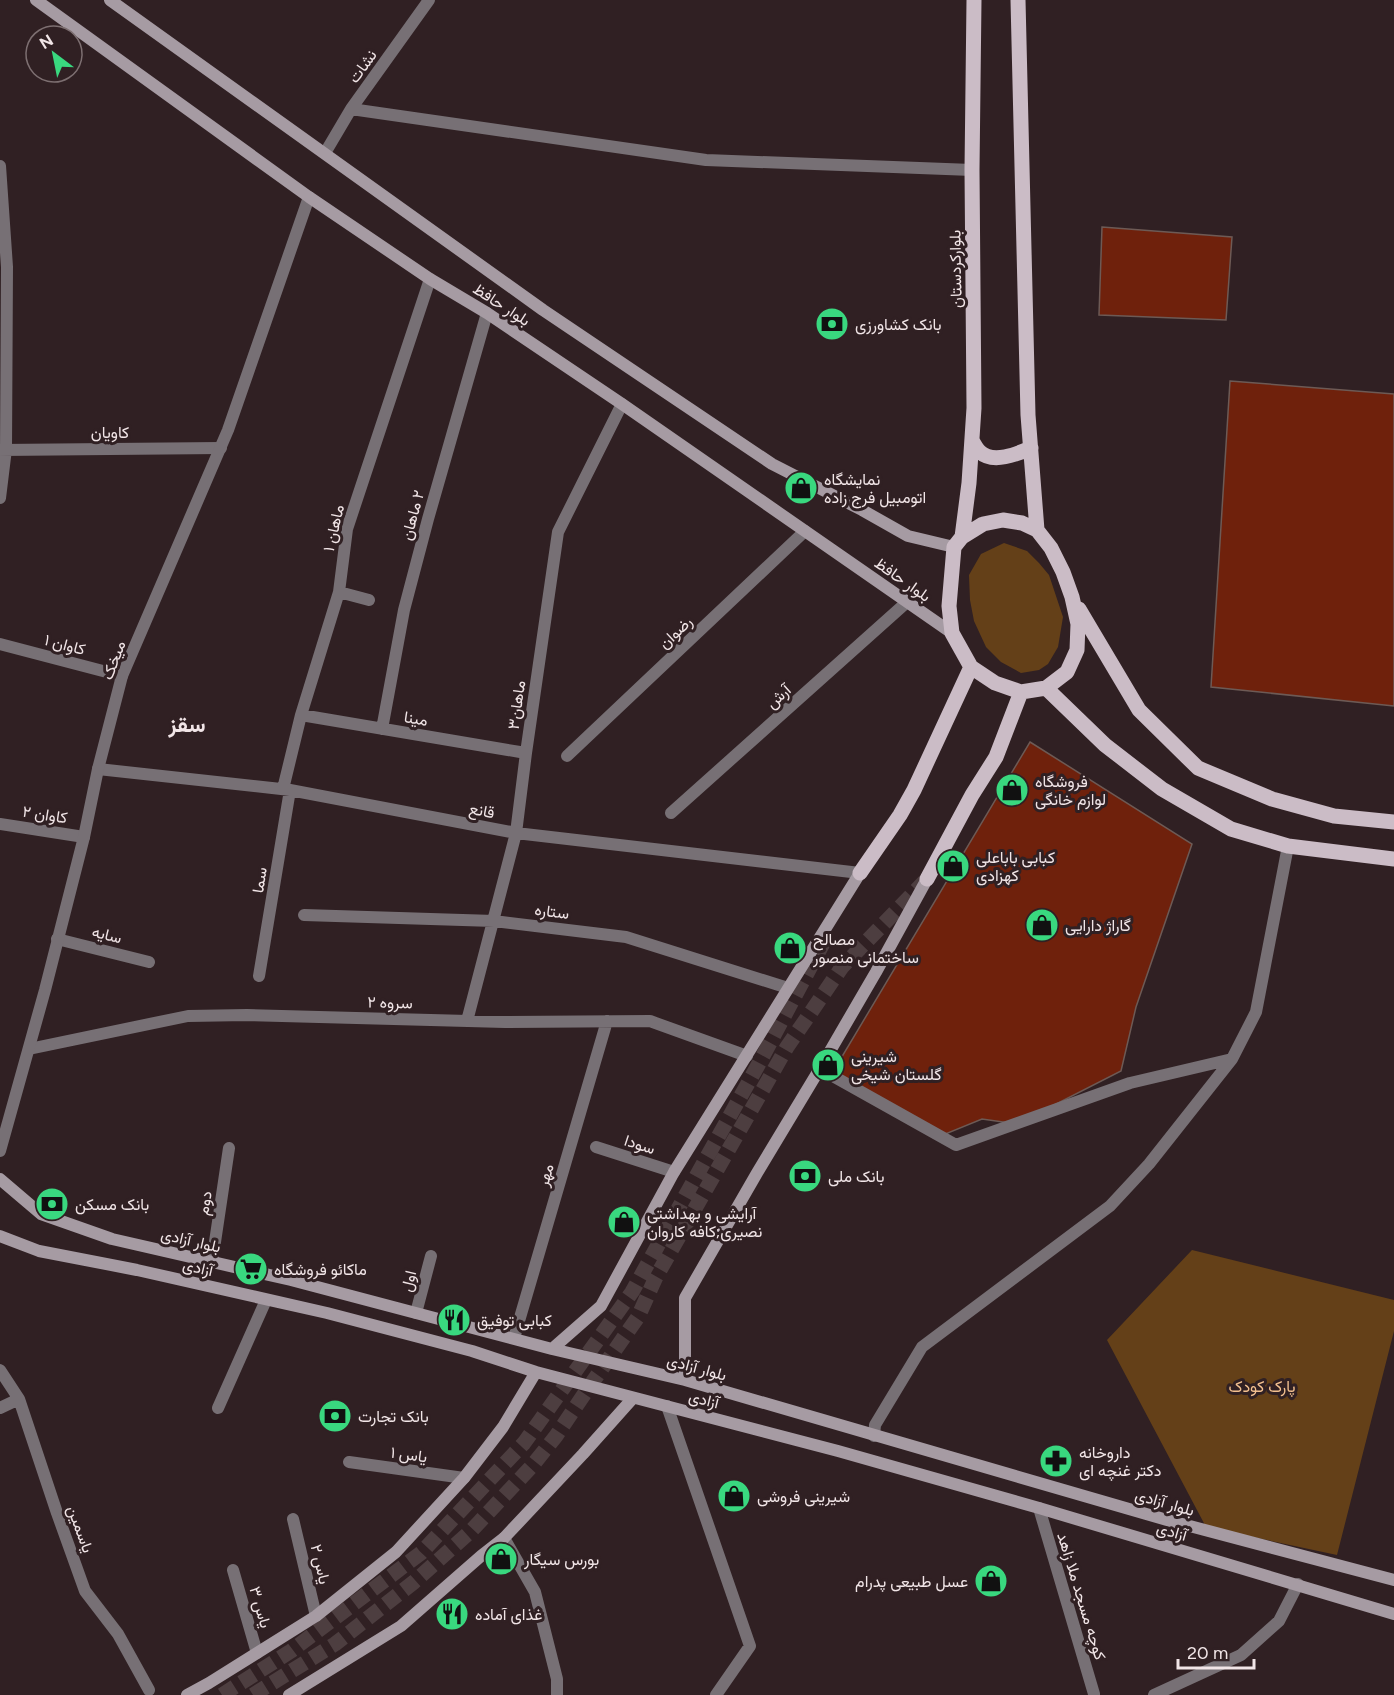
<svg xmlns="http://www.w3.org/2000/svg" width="1394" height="1695" viewBox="0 0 1394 1695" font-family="Figtree,Vazirmatn,sans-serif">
  <rect width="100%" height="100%" fill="#302023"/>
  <!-- green -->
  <path fill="#644018" d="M1004,543L1027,551L1039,563L1049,575L1063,617L1058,647L1048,664L1039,670L1021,673L1001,662L986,647L974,621L970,600L969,575L981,554Z
    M1192,1250L1394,1300V1331L1337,1555L1206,1527L1107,1340Z"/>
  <!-- building -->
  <path fill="#6f210c" stroke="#6d5a55" stroke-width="1.5" d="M1102,227L1232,237L1226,320L1099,315Z
    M1230,381L1394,394V706L1211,687Z
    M1030,742L1192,844L1136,1007L1121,1071L1017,1124L982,1119L943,1135L831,1075Z"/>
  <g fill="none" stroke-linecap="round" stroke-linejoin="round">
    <!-- primary-tunnel -->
    <path stroke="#4d3e40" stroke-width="15" stroke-dasharray="15 8" stroke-linecap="butt" d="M222,1695L291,1651L421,1553L524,1443L632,1292L757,1067L828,934
      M253,1695L335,1644L414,1582L471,1531L532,1466L556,1436L587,1390L638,1317L656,1277L787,1047L842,967L925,881"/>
    <!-- minor -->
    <path stroke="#777075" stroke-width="12" d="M351,109L706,160L972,170
      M325,153L351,109L429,0
      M0,166L7,267L6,449L0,498
      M0,450L221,448
      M339,592L369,600
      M0,644L122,676
      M301,715L526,753
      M382,729L404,610L428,519L487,313
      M567,756L805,531
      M98,769L290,790L516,833L860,873
      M283,789L301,715L339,592L347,529L430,279
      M671,813L907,602
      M0,824L84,837
      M304,915L494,921L626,937L788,988
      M57,939L149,962
      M259,976L290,790
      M467,1021L516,833L526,753L558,532L622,404
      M29,1049L188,1016L247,1015L505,1022L650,1021L747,1056
      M819,1070L831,1075L956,1145L1130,1083L1232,1059L1256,1012L1288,846
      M596,1147L674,1172
      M212,1262L229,1148
      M416,1313L431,1256
      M514,1338L607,1021
      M0,1370L19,1399L57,1513L85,1591L118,1634L149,1690
      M667,1406L750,1646L716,1695
      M0,1408L19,1399
      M218,1408L266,1300
      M874,1436L875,1425L922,1347L1110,1206L1149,1164L1232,1059
      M349,1462L464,1478
      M1039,1508L1094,1694
      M293,1519L316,1616
      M504,1538L535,1592L557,1679V1695
      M233,1570L257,1653
      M1154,1695L1241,1655L1279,1621L1298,1584"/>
    <!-- tertiary -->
    <path stroke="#777075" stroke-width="12" d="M0,1151L45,990L84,837L98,769L122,676L228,430L309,197"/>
    <!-- secondary -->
    <path stroke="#a69ba3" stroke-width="12" d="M36,0L309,197L430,279L487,313L622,404L952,633
      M110,0L543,310L772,464L862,510L908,536L954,547
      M0,1179L41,1214L112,1239L291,1280L552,1349L685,1380L1167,1520L1394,1580
      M0,1236L39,1251L137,1270L327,1313L472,1351L536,1372L838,1451L1039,1508L1394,1614
      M552,1349L601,1306L674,1172L860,873
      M685,1380V1298L757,1173L819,1070L876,972L927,879
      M187,1695L209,1683L316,1616L396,1552L464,1478L503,1427L536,1372
      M289,1695L401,1626L481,1556L504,1538L583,1454L633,1398"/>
    <!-- primary -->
    <path stroke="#cbbcc6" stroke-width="15" d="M1018,0L1028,415L1037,530
      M972,440C974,444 977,449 980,452C993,464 1017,454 1031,448
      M1003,520L1022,523L1037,530L1051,548L1063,572L1072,597L1078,624L1077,650L1067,672L1046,688L1021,692L995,683L971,667L952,633L949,606L954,547L962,537L983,524Z
      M962,537L969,483L974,408L972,170L974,0
      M1079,609L1139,710L1198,768L1272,799L1334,816L1394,822
      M1046,688L1105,745L1162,789L1231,829L1288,846L1394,859
      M860,873L900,815L914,790L971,667
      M927,879L972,795L996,757L1021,692"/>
  </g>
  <!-- icons -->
  <defs>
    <g id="bank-disc" transform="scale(1.725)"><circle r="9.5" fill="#39d87f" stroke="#302023"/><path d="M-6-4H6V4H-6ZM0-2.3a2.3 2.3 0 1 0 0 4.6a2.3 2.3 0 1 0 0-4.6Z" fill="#111"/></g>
    <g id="shop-disc" transform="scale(1.725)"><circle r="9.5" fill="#39d87f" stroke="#302023"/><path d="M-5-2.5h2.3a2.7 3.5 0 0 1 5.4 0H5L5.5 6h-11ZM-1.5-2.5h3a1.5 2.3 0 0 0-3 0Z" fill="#111"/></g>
    <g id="supermarket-disc" transform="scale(1.725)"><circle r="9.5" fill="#39d87f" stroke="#302023"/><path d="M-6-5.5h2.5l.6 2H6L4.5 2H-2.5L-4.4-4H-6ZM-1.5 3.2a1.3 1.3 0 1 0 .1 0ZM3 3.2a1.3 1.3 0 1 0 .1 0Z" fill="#111"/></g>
    <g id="restaurant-disc" transform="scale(1.725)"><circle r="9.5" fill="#39d87f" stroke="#302023"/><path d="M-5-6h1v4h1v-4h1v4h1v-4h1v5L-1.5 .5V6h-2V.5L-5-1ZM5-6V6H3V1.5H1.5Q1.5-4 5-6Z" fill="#111"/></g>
    <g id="pharmacy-disc" transform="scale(1.725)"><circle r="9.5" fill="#39d87f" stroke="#302023"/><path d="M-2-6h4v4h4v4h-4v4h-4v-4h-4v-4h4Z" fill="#111"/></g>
  </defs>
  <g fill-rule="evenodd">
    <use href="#bank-disc" x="832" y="324"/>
    <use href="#shop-disc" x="801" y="488"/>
    <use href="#shop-disc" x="1012" y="790"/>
    <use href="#shop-disc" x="953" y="866"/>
    <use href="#shop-disc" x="1042" y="925"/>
    <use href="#shop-disc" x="790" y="948"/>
    <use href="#shop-disc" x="828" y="1065"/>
    <use href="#bank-disc" x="805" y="1176"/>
    <use href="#bank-disc" x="52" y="1204"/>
    <use href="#shop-disc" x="624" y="1222"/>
    <use href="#supermarket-disc" x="251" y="1269"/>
    <use href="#restaurant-disc" x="454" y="1320"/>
    <use href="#bank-disc" x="335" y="1416"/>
    <use href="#pharmacy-disc" x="1056" y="1461"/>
    <use href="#shop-disc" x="734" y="1496"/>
    <use href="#shop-disc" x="501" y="1559"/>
    <use href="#shop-disc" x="991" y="1581"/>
    <use href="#restaurant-disc" x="452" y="1614"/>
  </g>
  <g text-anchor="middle" stroke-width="6" stroke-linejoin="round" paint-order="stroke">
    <!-- street labels -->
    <g font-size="16" fill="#f1e5e7" stroke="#302023">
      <text transform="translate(362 66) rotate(-54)" y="6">نشات</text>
      <text transform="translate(955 269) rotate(-91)" y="6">بلوارکردستان</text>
      <text transform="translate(502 304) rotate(33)" y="6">بلوار حافظ</text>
      <text x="110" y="438">کاویان</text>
      <text transform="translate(412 515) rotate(-75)" y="6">٢ ماهان</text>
      <text transform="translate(333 528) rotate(-77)" y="6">ماهان ۱</text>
      <text transform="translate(903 579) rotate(35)" y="6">بلوار حافظ</text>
      <text transform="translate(675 632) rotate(-43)" y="6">رضوان</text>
      <text transform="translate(65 644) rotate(15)" y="6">کاوان ۱</text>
      <text transform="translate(113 660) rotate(-69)" y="6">میخک</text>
      <text transform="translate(778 696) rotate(-42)" y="6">آرش</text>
      <text transform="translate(516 705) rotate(-82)" y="6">ماهان۳</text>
      <text transform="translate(416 718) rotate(9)" y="6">مینا</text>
      <text transform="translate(482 810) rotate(11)" y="6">قانع</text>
      <text transform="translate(45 814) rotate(9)" y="6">کاوان ۲</text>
      <text transform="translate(259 880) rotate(-81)" y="6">سما</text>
      <text transform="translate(552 911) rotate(7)" y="6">ستاره</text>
      <text transform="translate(107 934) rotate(14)" y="6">سایه</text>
      <text transform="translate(390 1002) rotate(1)" y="6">سروه ۲</text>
      <text transform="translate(640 1144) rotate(18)" y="6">سودا</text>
      <text transform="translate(545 1175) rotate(-74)" y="6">مهر</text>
      <text transform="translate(204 1203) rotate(-81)" y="6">دوم</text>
      <text transform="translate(191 1240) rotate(13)" y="6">بلوار آزادی</text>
      <text transform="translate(198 1267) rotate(13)" y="6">آزادی</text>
      <text transform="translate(408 1281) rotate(-76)" y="6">اول</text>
      <text transform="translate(697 1367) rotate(15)" y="6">بلوار آزادی</text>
      <text transform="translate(704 1399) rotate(14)" y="6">آزادی</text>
      <text transform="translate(409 1454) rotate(8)" y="6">یاس ۱</text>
      <text transform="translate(1165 1502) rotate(16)" y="6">بلوار آزادی</text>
      <text transform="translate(81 1529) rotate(70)" y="6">یاسمین</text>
      <text transform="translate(1172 1531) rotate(16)" y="6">آزادی</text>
      <text transform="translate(321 1564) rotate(77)" y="6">یاس ۲</text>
      <text transform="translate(1082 1596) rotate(73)" y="6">کوچه مسجد ملا زاهد</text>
      <text transform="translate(261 1607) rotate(74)" y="6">یاس ۳</text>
    </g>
    <!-- poi labels -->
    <g font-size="16" fill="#f1e5e7" stroke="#302023" text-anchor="start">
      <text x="855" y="330">بانک کشاورزی</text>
      <text x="824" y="485">نمایشگاه<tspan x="824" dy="18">اتومبیل فرج زاده</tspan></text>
      <text x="1035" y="787">فروشگاه<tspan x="1035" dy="18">لوازم خانگی</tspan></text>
      <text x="976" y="863">کبابی باباعلی<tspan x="976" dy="18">کهزادی</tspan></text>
      <text x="1065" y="931">گاراژ دارایی</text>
      <text x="813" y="945">مصالح<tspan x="813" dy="18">ساختمانی منصور</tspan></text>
      <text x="851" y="1062">شیرینی<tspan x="851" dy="18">گلستان شیخی</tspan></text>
      <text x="828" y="1182">بانک ملی</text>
      <text x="75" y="1210">بانک مسکن</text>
      <text x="647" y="1219">آرایشی و بهداشتی<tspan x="647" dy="18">نصیری;کافه کاروان</tspan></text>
      <text x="274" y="1275">ماکائو فروشگاه</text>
      <text x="477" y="1326">کبابی توفیق</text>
      <text x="358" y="1422">بانک تجارت</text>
      <text x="1079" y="1458">داروخانه<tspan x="1079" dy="18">دکتر غنچه ای</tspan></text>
      <text x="757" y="1502">شیرینی فروشی</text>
      <text x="524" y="1565">بورس سیگار</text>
      <text x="968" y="1587" text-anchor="end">عسل طبیعی پدرام</text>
      <text x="475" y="1620">غذای آماده</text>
    </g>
    <!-- park labels -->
    <g font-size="16" fill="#f3c08f" stroke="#302023">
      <text x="1262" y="1392">پارک کودک</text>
    </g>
    <!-- district labels -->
    <g font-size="22" font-weight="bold" fill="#f1e5e7" stroke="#302023">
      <text x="187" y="732">سقز</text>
    </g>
  </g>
  <!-- north arrow -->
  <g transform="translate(54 54) rotate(328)"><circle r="28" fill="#302023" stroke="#7d6f71" stroke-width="1.5"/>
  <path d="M0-4.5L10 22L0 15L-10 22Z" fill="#39d87f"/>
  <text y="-9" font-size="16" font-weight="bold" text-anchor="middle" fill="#f1e5e7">N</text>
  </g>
  <!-- scale -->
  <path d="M1178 1659v9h76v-9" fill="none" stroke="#f1e5e7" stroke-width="3"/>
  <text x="1187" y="1659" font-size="18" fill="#f1e5e7" stroke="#302023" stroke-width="4.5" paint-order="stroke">20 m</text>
</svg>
